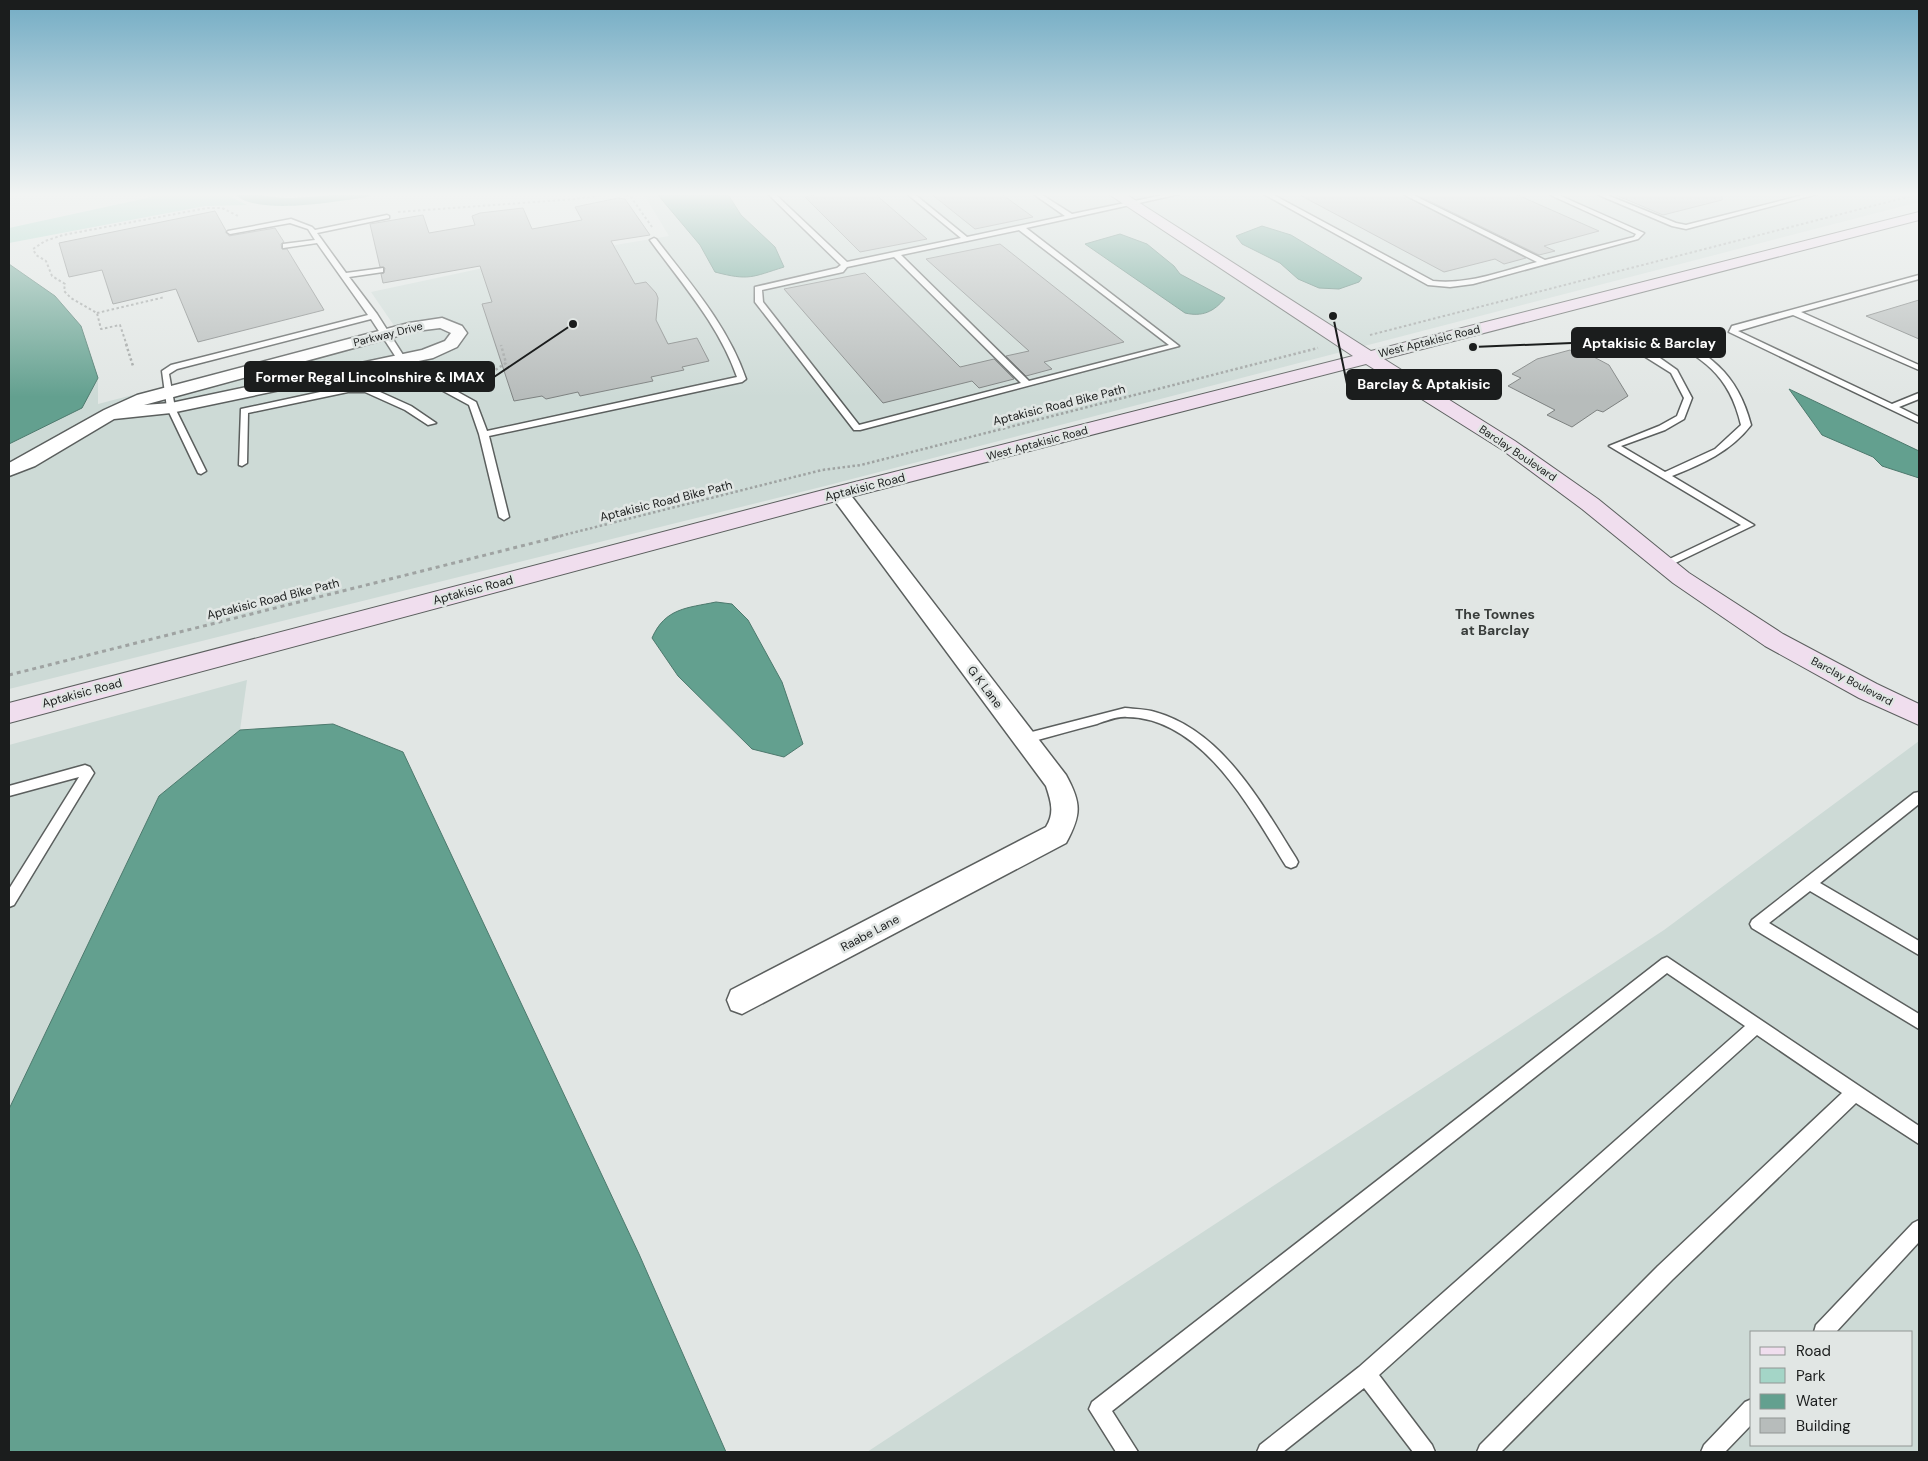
<svg xmlns="http://www.w3.org/2000/svg" width="1928" height="1461" viewBox="0 0 1928 1461" font-family="'DM Sans',sans-serif">
  <rect width="100%" height="100%" fill="#e1e6e4"/>
  <!-- built -->
  <path fill="#cddad6" fill-rule="evenodd" d="M643,193H1919V202L825,486L9,689V264L55,296L81,326L98,378V404L395,327L371,292L502,264L669,236Z
    M247,680L240,730L159,796L9,1109V745Z
    M1919,741V1452H867L1664,930ZM1752,1332H1912V1445H1752Z"/>
  <!-- green -->
  <path fill="#a4d5c7" d="M170,193H223L247,205L205,206L9,243V228Z"/>
  <!-- water -->
  <path fill="#63a08f" stroke="#4d796d" d="M661,193H727L741,215L775,247L784,267C752,277 749,281 715,272L700,245L658,195Z
    M1262,226L1291,235L1362,278L1359,282L1339,289L1319,288L1298,279L1280,263L1242,244L1236,236Z
    M1120,234L1147,244L1174,266L1180,274L1225,298C1214,312 1202,317 1185,313L1085,244Z
    M9,264L55,296L81,326L98,378L82,408L9,444Z
    M1789,389L1919,451V478L1882,466L1873,457L1822,435Z
    M716,602L732,604L748,620L782,682L803,744L784,757L752,749L678,676L652,638C665,608 687,608 716,602Z
    M333,724L403,752L639,1254L726,1452H9V1109L159,796L240,730Z"/>
  <g fill="none" stroke-linecap="round" stroke-linejoin="round">
    <!-- canal -->
    <path fill="#63a08f" fill-rule="evenodd" d="M234,193C251,192 267,197 284,198C314,198 344,192 374,193L367,197C340,201 253,217 234,193Z"/>
  </g>
  <!-- building -->
  <path fill="#b7bcbb" stroke="#7d8180" d="M823,193H874L927,239L860,252L805,197Z
    M930,193H1000L1033,217L975,229Z
    M1296,193H1399L1526,258L1504,264L1495,259L1444,272Z
    M1413,193H1513L1599,231L1544,246L1555,251L1539,255Z
    M1611,193H1722V200L1663,215Z
    M618,198L625,199L650,235L611,241L635,284L646,282L656,293L658,298L656,320L668,344L697,338L709,361L682,367L684,370L651,377L653,381L580,396L578,392L546,399L542,396L514,401L482,304L492,302L480,266L383,283L381,274L384,273L385,268L380,267L370,224L423,215L429,233L475,225L472,216L480,213L523,208L532,229L582,220L575,207Z
    M215,211L229,236L275,228L284,242L281,244L282,249H287L324,310L198,342L176,289L113,304L102,270L69,277L59,243Z
    M1000,244L1124,342L1044,362L1052,369L1026,376L1006,356L1029,351L926,259Z
    M865,273L960,367L994,359L1014,379L979,388L972,381L883,403L784,289Z
    M1919,300V339L1866,316Z
    M1570,350L1580,356H1592L1609,365L1628,396L1603,412L1597,410L1572,427L1547,415L1555,410L1508,386L1521,378L1512,374L1537,359Z"/>
  <g fill="none" stroke-linecap="round" stroke-linejoin="round">
    <!-- lane casing -->
    <g stroke="#5b5f5e" stroke-width="3">
      <path id="lane" d="M767,193H774L847,262L961,238L906,193H913L967,237L1065,216L1032,193H1039L1072,214L1173,193H1184L1026,228L1179,346L860,430H854L755,302V287L837,268L841,265ZM1019,230L1169,345L1029,381L901,255ZM894,257L1021,383L859,425L763,302L762,290L843,272L847,267Z
        M1262,193H1270L1433,281C1468,285 1503,271 1537,262L1401,193H1409L1545,260L1634,237L1636,234L1546,193H1554L1644,233L1638,239L1473,284L1450,287L1428,285Z
        M1594,193H1602L1676,223L1686,225L1811,193H1821L1686,229L1672,226Z
        M387,215L389,216V218L317,233L346,273L383,268V272L349,277L377,314L405,358L427,375L476,402L487,431L737,377C719,325 682,284 650,240L654,238L656,239C690,283 728,326 746,379L742,382L489,436L509,517L504,520L499,517L479,434L469,405L421,379L399,362L371,319L177,369L169,374L175,408L206,471L201,474L198,473L167,408L162,371L171,365L368,315L317,243L283,248V244L315,240L308,229L290,223L230,234L227,232L228,231L291,219L312,227L315,230Z
        M1919,275V279L1801,312L1919,365V370L1793,315L1738,331L1892,404L1919,393V399L1899,407L1919,417V423L1729,332L1732,326Z
        M1656,329H1662C1708,354 1737,371 1751,425C1730,452 1702,464 1672,476L1754,525L1665,568L1661,567V563L1741,525L1609,446L1659,426L1677,416L1684,398L1671,373L1620,341ZM1658,334C1702,358 1729,373 1741,425L1715,449L1665,472L1621,446L1665,430L1684,419L1692,398L1677,370L1650,351L1631,342Z
        M348,386L369,387L411,406L436,423L428,425L405,410L365,392H348L248,413L247,463L242,466L239,465L241,409Z
        M1125,708C1135,709 1146,709 1155,712C1223,731 1261,803 1296,858L1298,862L1296,866L1291,868L1286,866C1251,810 1203,718 1127,717C1117,716 1106,721 1097,724C1073,730 1048,737 1024,744L1018,739L1024,734Z
        M85,765L90,767L94,773L14,905L9,907V889L79,777L9,796V786Z
        M1919,792V804L1820,883L1919,941V955L1810,891L1769,923L1919,1014V1029L1752,928L1750,924L1752,920L1914,793Z
        M1667,957L1919,1126V1144L1856,1103L1672,1280L1501,1452H1477L1480,1445L1658,1266L1842,1093L1757,1035L1379,1375L1432,1445L1435,1452H1413L1364,1388L1283,1452H1257L1260,1445L1359,1367L1745,1026L1667,973L1112,1411L1138,1452H1116L1089,1409L1092,1402L1662,959Z
        M1919,1220V1242L1836,1332H1814L1816,1325L1913,1223Z
        M1752,1399V1424L1725,1452H1701L1704,1445L1745,1402Z"/>
    </g>
    <!-- street casing -->
    <g stroke="#5b5f5e" stroke-width="3">
      <path id="street" d="M442,318L462,326L467,333L457,347L433,358L171,413L114,419L35,466L9,476V463L104,410L137,395L409,323ZM440,328L451,333L445,341L422,350L171,403L144,405L416,331Z
        M839,487L846,489L1066,775C1082,804 1081,815 1066,843L742,1014L731,1010L727,1000L731,990L1046,827C1055,813 1051,801 1046,786L829,493L832,489Z"/>
    </g>
    <!-- secondary casing -->
    <g stroke="#5b5f5e" stroke-width="2">
      <path id="secondary" d="M1107,193H1124L1371,351L1919,212V220L1384,359L1515,441L1598,499L1689,573L1783,634L1877,684L1919,704V725L1859,698L1765,646L1673,583L1582,509L1501,449L1366,364L847,498L9,723V703L831,488L1353,356Z"/>
    </g>
    <!-- path-far2 -->
    <path stroke="#9fa3a2" stroke-width="2" stroke-dasharray="2.5 2.5" stroke-linecap="butt" d="M621,193L631,197L652,227
      M398,212L575,199L617,193
      M97,313L165,297
      M1370,335L1919,194
      M127,346L120,325L101,329L97,313L71,298L64,291L65,284L52,276L46,261L36,255L33,249L45,241L63,235L207,208H222L238,216"/>
    <!-- path-far1 -->
    <path stroke="#9fa3a2" stroke-width="2.5" stroke-dasharray="2.5 2.5" stroke-linecap="butt" d="M126,344L133,366
      M483,378L506,363L501,345
      M556,537L822,470L861,465L1318,348"/>
    <!-- path -->
    <path stroke="#9fa3a2" stroke-width="3" stroke-dasharray="4 4" stroke-linecap="butt" d="M9,675L561,536"/>
    <!-- lane -->
    <use href="#lane" fill="#fff" fill-rule="evenodd"/>
    <!-- street -->
    <use href="#street" fill="#fff" fill-rule="evenodd"/>
    <!-- secondary -->
    <use href="#secondary" fill="#f0deee" fill-rule="evenodd"/>
  </g>
  <!-- sky -->
  <linearGradient id="sky" x2="0" y2="1"><stop stop-color="#73acc4"/><stop offset="0.49" stop-color="#f2f4f3"/><stop offset="1" stop-color="#f2f4f3" stop-opacity="0"/></linearGradient>
  <rect width="1928" height="397" fill="url(#sky)"/>
  <g text-anchor="middle" stroke-width="5" stroke-linejoin="round" paint-order="stroke">
    <!-- far-street labels -->
    <g font-size="11" fill="#1b1d1d" stroke="#e1e6e4">
      <text transform="translate(388 334) rotate(-14)" y="4">Parkway Drive</text>
      <text transform="translate(1429 341) rotate(-14)" y="4">West Aptakisic Road</text>
      <text transform="translate(1037 443) rotate(-15)" y="4">West Aptakisic Road</text>
      <text transform="translate(1518 453) rotate(34)" y="4">Barclay Boulevard</text>
      <text transform="translate(1852 681) rotate(28)" y="4">Barclay Boulevard</text>
    </g>
    <!-- street labels -->
    <g font-size="12" fill="#1b1d1d" stroke="#e1e6e4">
      <text transform="translate(1059 405) rotate(-14)" y="4">Aptakisic Road Bike Path</text>
      <text transform="translate(865 487) rotate(-14)" y="4">Aptakisic Road</text>
      <text transform="translate(666 501) rotate(-14)" y="4">Aptakisic Road Bike Path</text>
      <text transform="translate(473 590) rotate(-15)" y="4">Aptakisic Road</text>
      <text transform="translate(273 599) rotate(-14)" y="4">Aptakisic Road Bike Path</text>
      <text transform="translate(985 687) rotate(53)" y="4">G K Lane</text>
      <text transform="translate(82 693) rotate(-15)" y="4">Aptakisic Road</text>
      <text transform="translate(870 933) rotate(-28)" y="4">Raabe Lane</text>
    </g>
    <!-- neighbourhood labels -->
    <g font-size="14" font-weight="bold" fill="#393d3b" stroke="#e1e6e4">
      <text x="1495" y="619">The Townes<tspan x="1495" dy="16">at Barclay</tspan></text>
    </g>
  </g>
  <!-- callouts -->
  <path fill="none" stroke="#1b1d1d" stroke-width="2" d="M1473 347L1572 343M573 324L494 377M1333 316L1347 384"/>
  <g fill="#1b1d1d" stroke="#e1e6e4" stroke-width="2">
    <circle cx="1473" cy="347" r="5"/>
    <circle cx="573" cy="324" r="5"/>
    <circle cx="1333" cy="316" r="5"/>
  </g>
  <g fill="#1b1d1d" stroke="#1b1d1d" stroke-width="2">
    <rect x="1572" y="328" width="153" height="29" rx="5"/>
    <rect x="245" y="362" width="249" height="29" rx="5"/>
    <rect x="1347" y="370" width="154" height="29" rx="5"/>
  </g>
  <g font-size="14" text-anchor="middle" font-weight="bold" fill="#fff">
    <text x="1649" y="348">Aptakisic &amp; Barclay</text>
    <text x="370" y="382">Former Regal Lincolnshire &amp; IMAX</text>
    <text x="1424" y="389">Barclay &amp; Aptakisic</text>
  </g>
  <!-- border -->
  <rect width="1928" height="1461" fill="none" stroke="#1b1d1d" stroke-width="20"/>
  <!-- legend -->
  <rect x="1750" y="1331" width="162" height="115" fill="#e1e6e4" stroke="#929694"/>
  <rect x="1760" y="1347" width="25" height="8" fill="#f0deee" stroke="#929694"/>
  <text x="1796" y="1356" font-size="15" fill="#1b1d1d">Road</text>
  <rect x="1760" y="1368" width="25" height="15" fill="#a4d5c7" stroke="#929694"/>
  <text x="1796" y="1381" font-size="15" fill="#1b1d1d">Park</text>
  <rect x="1760" y="1394" width="25" height="15" fill="#63a08f" stroke="#929694"/>
  <text x="1796" y="1406" font-size="15" fill="#1b1d1d">Water</text>
  <rect x="1760" y="1418" width="25" height="15" fill="#b7bcbb" stroke="#929694"/>
  <text x="1796" y="1431" font-size="15" fill="#1b1d1d">Building</text>
</svg>
